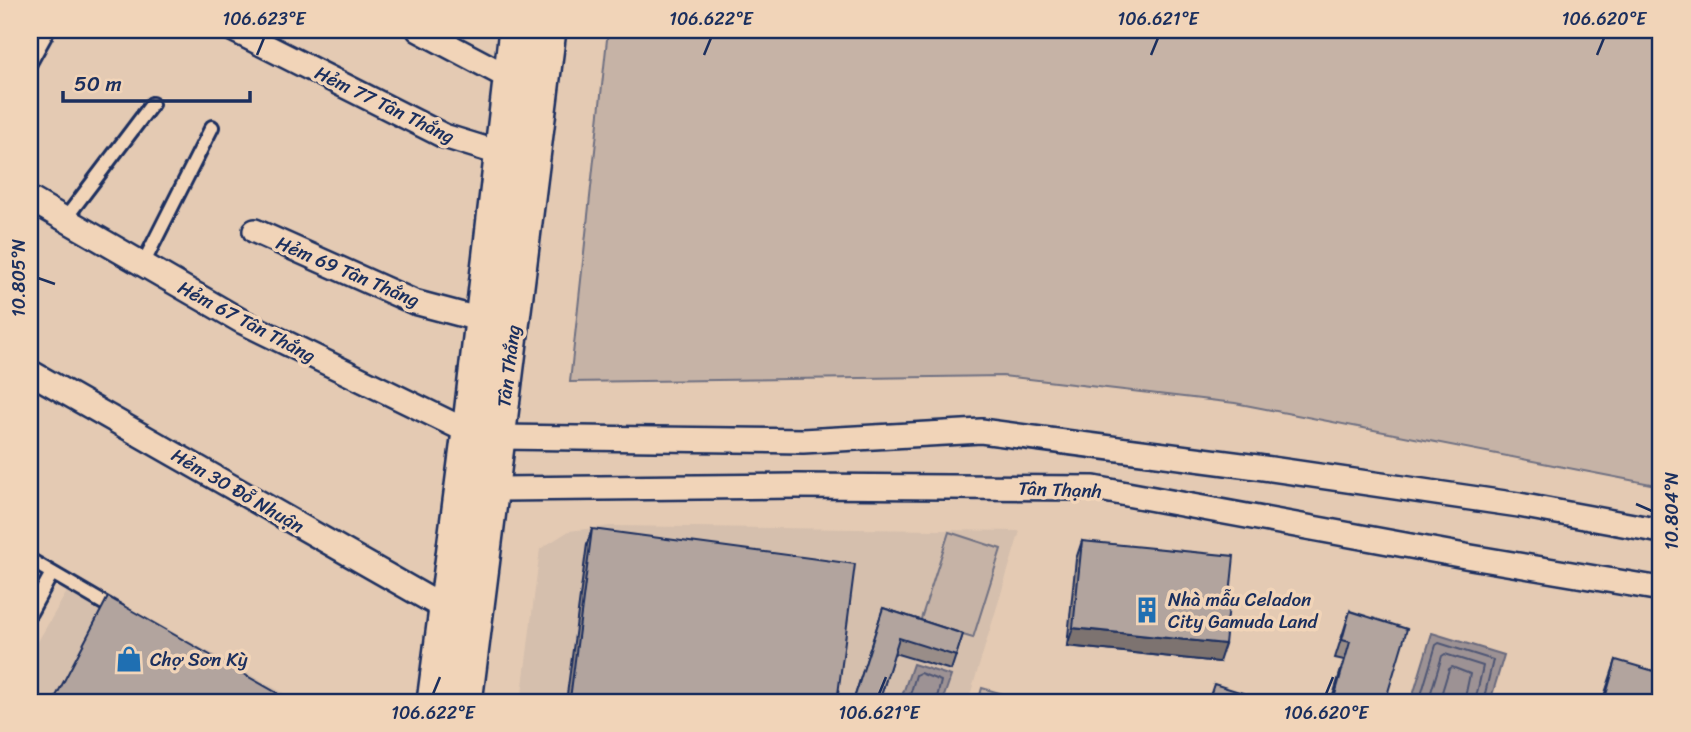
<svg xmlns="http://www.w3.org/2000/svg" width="1691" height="732" viewBox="0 0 1691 732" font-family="Sriracha,sans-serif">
  <rect width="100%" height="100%" fill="#e4cab3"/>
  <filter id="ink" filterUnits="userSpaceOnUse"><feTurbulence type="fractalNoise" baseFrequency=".0143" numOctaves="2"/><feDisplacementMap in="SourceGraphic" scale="14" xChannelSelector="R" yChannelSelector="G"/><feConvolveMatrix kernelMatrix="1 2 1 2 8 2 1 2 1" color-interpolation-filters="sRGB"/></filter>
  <g filter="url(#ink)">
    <!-- built -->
    <path fill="#d5bfad" d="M611,526L1020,531L968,702H521L540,549L569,531Z
      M75,578L300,702H30V655Z"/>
    <!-- green -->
    <path fill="#c6b3a6" stroke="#707182" stroke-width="2" d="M608,30H1661V486L1235,403L1003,376L570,382Z
      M949,532L1001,549L973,638L920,622Z
      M982,688L1031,702H978Z"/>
    <!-- water -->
    <path fill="#9d9294" stroke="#696a7e" stroke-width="2" d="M1432,633L1504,655L1490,702H1411Z
      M913,664L951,676L942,702H900Z"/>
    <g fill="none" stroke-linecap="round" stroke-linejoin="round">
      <!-- shore -->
      <path stroke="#4f5774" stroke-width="2" d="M908,702L916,675L920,673L941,681L936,702
        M1419,702L1436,645L1439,643L1493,660L1483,702
        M1428,702L1442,656L1445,654L1483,666L1475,702
        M1439,702L1449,669L1452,667L1470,674L1464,702"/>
      <!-- lane casing -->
      <g stroke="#1b2f5e" stroke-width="18">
        <path id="lane" d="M30,63L46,34
          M65,219L152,104
          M143,264L212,127
          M30,560L119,612
          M30,613L52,573"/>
      </g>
      <!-- street casing -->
      <g stroke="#1b2f5e" stroke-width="28">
        <path id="street" d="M234,30L444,136L502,154
          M419,30L510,78
          M30,199L243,322L469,432
          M255,231L414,302L482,320
          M30,372L446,609
          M500,437L803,441L981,431L1257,467L1519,505L1661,531
          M493,489L795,486L1094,488L1465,556L1661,589"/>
      </g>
      <!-- secondary casing -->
      <g stroke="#1b2f5e" stroke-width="38">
        <path id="secondary" d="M434,702L469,432L516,30
          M465,702L549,30"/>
      </g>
      <!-- lane -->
      <use href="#lane" stroke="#f1d4b8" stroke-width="12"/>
      <!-- street -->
      <use href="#street" stroke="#f1d4b8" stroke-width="23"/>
      <!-- secondary -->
      <use href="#secondary" stroke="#f1d4b8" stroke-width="33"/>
    </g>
    <!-- wall -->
    <path fill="#998d88" stroke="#1b2f5e" stroke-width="2" d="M592,529L837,702H566L587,544Z
      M1082,541L1219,662L1067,646L1076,559Z
      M883,608L963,634L951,670L894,653L879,702H853Z
      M1350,611L1385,702H1331L1344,660L1335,658Z
      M1616,660L1661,702H1602Z"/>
    <!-- shaded-wall -->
    <path fill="#7d736f" stroke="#1b2f5e" stroke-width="2" d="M1073,628L1225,644L1219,662L1067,646Z
      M570,699L594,702H569Z"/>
    <!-- building -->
    <path fill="#b2a49e" stroke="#1b2f5e" stroke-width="2" d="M592,529L855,564L837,702H594L570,699Z
      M1082,541L1234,556L1225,644L1073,628Z
      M108,597L277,693L272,702H53Z
      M883,608L963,634L956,656L899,638L879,702H853Z
      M1350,611L1407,629L1385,702H1333L1350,642L1342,640Z
      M1616,660L1661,673V702H1604Z
      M1214,684L1271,702H1208Z"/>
  </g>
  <!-- ticks -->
  <path fill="none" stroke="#1b2f5e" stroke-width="2.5" d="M257,55L264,38M704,55L711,38M1151,55L1158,38M1597,55L1604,38M38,278L55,284M1636,504L1652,511M433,694L440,677M879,694L886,677M1326,694L1333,677"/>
  <!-- icons -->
  <defs>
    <g id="building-bare" transform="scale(2.1)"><path d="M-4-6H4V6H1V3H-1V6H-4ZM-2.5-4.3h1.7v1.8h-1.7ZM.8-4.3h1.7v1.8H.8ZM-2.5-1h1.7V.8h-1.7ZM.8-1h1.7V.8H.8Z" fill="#1f6fb2" stroke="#f1d4b8" stroke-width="2.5" paint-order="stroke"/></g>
    <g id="shop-bare" transform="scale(2.1)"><path d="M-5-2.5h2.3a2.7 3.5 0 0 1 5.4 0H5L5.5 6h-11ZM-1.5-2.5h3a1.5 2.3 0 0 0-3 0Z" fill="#1f6fb2" stroke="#f1d4b8" stroke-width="2.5" paint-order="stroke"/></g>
  </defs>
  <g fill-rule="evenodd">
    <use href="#building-bare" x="1147" y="610"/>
    <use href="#shop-bare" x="129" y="659"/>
  </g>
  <g text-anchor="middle" stroke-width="7" stroke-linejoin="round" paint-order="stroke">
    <!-- street labels -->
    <g font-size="19" fill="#1b2f5e" stroke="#f1d4b8">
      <text transform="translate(385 104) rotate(26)" y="7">Hẻm 77 Tân Thắng</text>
      <text transform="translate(348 271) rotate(23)" y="7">Hẻm 69 Tân Thắng</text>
      <text transform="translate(247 321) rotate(28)" y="7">Hẻm 67 Tân Thắng</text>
      <text transform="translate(508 366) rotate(-83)" y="7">Tân Thắng</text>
      <text transform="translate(1060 489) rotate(2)" y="7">Tân Thạnh</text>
      <text transform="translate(238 490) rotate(30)" y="7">Hẻm 30 Đỗ Nhuận</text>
    </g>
    <!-- poi labels -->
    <g font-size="19" fill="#1b2f5e" stroke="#f1d4b8" text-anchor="start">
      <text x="1168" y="606">Nhà mẫu Celadon<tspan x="1168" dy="22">City Gamuda Land</tspan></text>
      <text x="150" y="666">Chợ Sơn Kỳ</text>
    </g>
  </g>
  <!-- margin -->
  <rect width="1691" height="732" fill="none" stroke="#f1d4b8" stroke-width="77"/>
  <!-- scale -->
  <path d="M63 91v10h187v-10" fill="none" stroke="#1b2f5e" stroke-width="3.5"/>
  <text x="74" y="91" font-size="21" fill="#1b2f5e" stroke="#f1d4b8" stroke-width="5" paint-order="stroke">50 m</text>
  <rect x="38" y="38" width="1614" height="656" fill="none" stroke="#1b2f5e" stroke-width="2.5"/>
  <g font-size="18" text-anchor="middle" fill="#1b2f5e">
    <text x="264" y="25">106.623°E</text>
    <text x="711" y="25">106.622°E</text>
    <text x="1158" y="25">106.621°E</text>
    <text x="1604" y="25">106.620°E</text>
    <text transform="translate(19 278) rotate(-90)" y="6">10.805°N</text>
    <text transform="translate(1672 511) rotate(-90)" y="6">10.804°N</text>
    <text x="433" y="719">106.622°E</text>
    <text x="879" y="719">106.621°E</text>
    <text x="1326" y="719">106.620°E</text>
  </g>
</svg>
